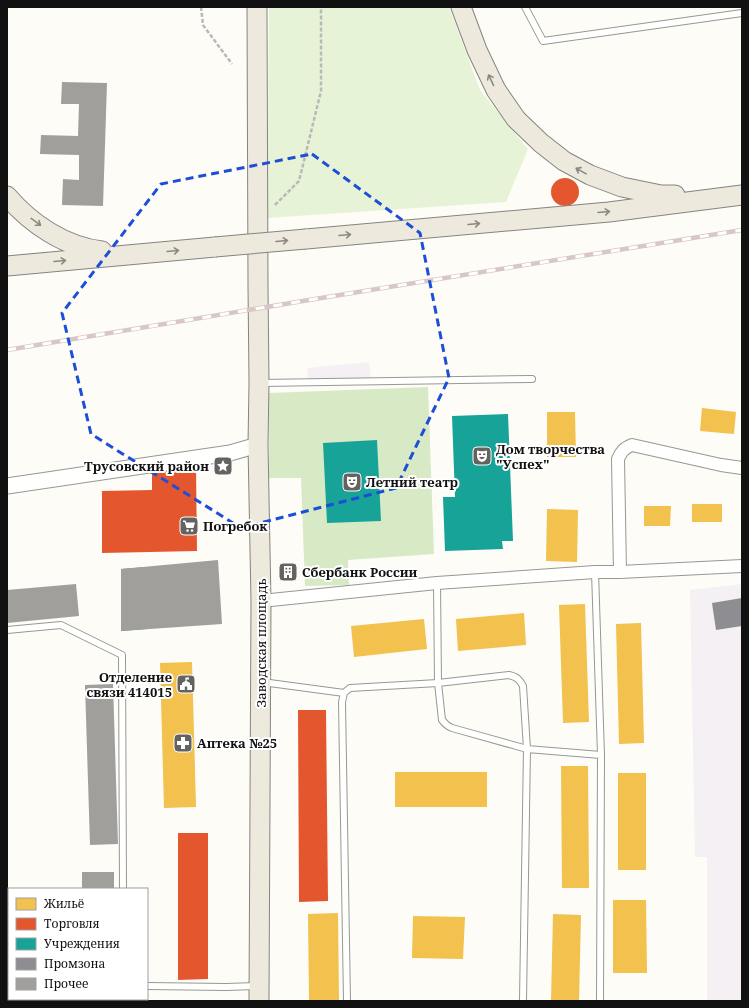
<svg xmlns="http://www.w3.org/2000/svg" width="749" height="1008" viewBox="0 0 749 1008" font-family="'Noto Serif',serif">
  <rect width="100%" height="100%" fill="#fdfcf7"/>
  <!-- industrial -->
  <path fill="#f5f0f3" d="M369,362L371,378L309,384L307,368Z
    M742,584V1001H707V857H695L690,590Z"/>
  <!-- green -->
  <path fill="#e7f3d7" d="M269,7H449L480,90L528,149L506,202L267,218Z"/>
  <!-- forest -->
  <path fill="#d8eac5" d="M428,387L434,554L348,560L349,585L305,586L301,478H269V393Z"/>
  <!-- homes -->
  <path fill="#f2c14e" d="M702,408L736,412L734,434L700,431Z
    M547,412H575L576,457H547Z
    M692,504H722V522H692Z
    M644,506H671L670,526H644Z
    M547,509L578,510L577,562L546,561Z
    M585,604L589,722L563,723L559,605Z
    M524,613L526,645L458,651L456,619Z
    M424,619L427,649L354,657L351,626Z
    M641,623L644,743L619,744L616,624Z
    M192,662L196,807L164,808L160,663Z
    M561,766H588L589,888H562Z
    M395,772H487V807H395Z
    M618,773H646V870H618Z
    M613,900H646L647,973H613Z
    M338,913L339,1001H309L308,914Z
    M553,914L581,915L579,1001H551Z
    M413,916L465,917L463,959L412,958Z"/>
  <!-- shops -->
  <path fill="#e4572e" d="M551 192a14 14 0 1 1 28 0a14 14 0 1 1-28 0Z
    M196,467L197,551L102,553V491L152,490V468Z
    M280,565H296L295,579H280Z
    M298,710H326L328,901L299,902Z
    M178,833H208V979L178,980Z"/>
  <!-- public -->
  <path fill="#17a398" d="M508,414L513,541H502L503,549L445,551L443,497H455L452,416Z
    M377,440L381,521L327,523L323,443Z
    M147,567V629L121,631V569Z"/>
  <!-- industry -->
  <path fill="#8d8d92" d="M742,598V626L716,630L712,603Z"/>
  <!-- building -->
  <path fill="#a19f9c" d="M62,82L107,83L103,206L62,205L63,179L79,180V155L40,154L41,135L78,136L79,104H61Z
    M218,560L222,624L121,631V569Z
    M76,584L79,616L7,623V590Z
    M113,684L118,844L90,845L85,685Z
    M82,872H114V889H82Z"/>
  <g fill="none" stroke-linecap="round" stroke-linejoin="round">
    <!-- service casing -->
    <g stroke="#979795" stroke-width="8">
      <path id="service" d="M525,7L543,41L742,13
        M260,383L532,379
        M595,572L601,755L600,1001
        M437,583L438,683L442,720C445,724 447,726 452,728L527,749L601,755
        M7,630L61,625L122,655L123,889
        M262,682L344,693
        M147,986L226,987L258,986
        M7,988H9
        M347,1001L342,702L344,693L350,688L438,683L509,675C517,677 519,679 523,686L527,749L523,1001"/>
    </g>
    <!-- minor casing -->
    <g stroke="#979795" stroke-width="14">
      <path id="minor" d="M620,572L618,459C621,452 624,448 632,445L721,465L742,468
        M261,601L437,583L595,572H620L742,566"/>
    </g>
    <!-- tertiary casing -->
    <g stroke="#979795" stroke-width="17">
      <path id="tertiary" d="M7,486L230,453L258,445"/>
    </g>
    <!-- primary casing -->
    <g stroke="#858482" stroke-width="21">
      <path id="primary" d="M257,7L258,286L259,383L258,445L261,601L259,1001
        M461,7L477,50L496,90L516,119L541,143L564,161L590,175L622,187L661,195H675
        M7,196C31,224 65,247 102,251
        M306,239L609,212L742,195
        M7,266L215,247"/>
    </g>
    <!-- path -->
    <path stroke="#b9b9b8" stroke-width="2.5" stroke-dasharray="4 2" stroke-linecap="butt" d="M201,7L203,25L232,64
      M275,205L299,181L321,91V7"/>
    <!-- service -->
    <use href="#service" stroke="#fffffe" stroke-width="6"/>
    <!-- minor -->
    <use href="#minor" stroke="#fffffe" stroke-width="12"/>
    <!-- tertiary -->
    <use href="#tertiary" stroke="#fffffe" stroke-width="15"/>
    <!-- primary -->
    <use href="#primary" stroke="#ede9dc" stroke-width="19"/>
    <!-- rail casing -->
    <g stroke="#d9c6c7" stroke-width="4.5">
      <path id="rail" d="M7,350L315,299L742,230"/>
    </g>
    <!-- rail -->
    <use href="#rail" stroke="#fff" stroke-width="3" stroke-dasharray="9" stroke-linecap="butt"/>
    <!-- primary-bridge casing -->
    <g stroke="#858482" stroke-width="21" stroke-linecap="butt">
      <path id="primary-bridge" d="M215,247L306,239"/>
    </g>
    <!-- primary-bridge -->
    <use href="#primary-bridge" stroke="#ede9dc" stroke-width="19"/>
  </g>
  <!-- one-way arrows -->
  <defs><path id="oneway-shaft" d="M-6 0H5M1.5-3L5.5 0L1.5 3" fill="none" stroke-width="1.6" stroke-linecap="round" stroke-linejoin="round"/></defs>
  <g stroke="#8a8881">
    <use href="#oneway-shaft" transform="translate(491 80) rotate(-115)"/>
    <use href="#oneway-shaft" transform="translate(581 171) rotate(-151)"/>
    <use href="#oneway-shaft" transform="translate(604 212) rotate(-5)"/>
    <use href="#oneway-shaft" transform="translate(36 222) rotate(36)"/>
    <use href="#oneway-shaft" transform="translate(474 224) rotate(-5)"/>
    <use href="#oneway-shaft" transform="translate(345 235) rotate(-5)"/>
    <use href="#oneway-shaft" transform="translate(282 241) rotate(-5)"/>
    <use href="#oneway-shaft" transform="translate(173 251) rotate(-5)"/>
    <use href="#oneway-shaft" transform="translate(60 261) rotate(-5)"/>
  </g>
  <!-- marked area -->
  <path fill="none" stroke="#1d4ed8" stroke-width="3" stroke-dasharray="8 5" stroke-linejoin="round" d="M312,154L420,233L449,378L396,488L241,528L91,434L62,313L161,184Z"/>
  <!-- icons -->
  <defs>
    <g id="theatre-square" transform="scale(1)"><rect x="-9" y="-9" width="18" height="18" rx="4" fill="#646362" stroke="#fff"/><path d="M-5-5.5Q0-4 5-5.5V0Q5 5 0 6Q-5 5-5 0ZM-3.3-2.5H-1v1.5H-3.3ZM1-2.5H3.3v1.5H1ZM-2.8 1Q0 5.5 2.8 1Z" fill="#fff"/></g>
    <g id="sight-square" transform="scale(1)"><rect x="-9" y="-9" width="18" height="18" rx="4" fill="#646362" stroke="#fff"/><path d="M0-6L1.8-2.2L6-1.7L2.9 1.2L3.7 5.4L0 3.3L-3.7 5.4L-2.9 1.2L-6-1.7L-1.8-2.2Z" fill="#fff"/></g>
    <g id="supermarket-square" transform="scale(1)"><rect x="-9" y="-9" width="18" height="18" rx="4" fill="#646362" stroke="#fff"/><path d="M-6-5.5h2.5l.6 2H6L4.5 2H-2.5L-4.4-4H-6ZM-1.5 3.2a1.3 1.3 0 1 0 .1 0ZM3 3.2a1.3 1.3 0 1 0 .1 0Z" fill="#fff"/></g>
    <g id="building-square" transform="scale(1)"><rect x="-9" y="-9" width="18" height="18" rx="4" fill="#646362" stroke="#fff"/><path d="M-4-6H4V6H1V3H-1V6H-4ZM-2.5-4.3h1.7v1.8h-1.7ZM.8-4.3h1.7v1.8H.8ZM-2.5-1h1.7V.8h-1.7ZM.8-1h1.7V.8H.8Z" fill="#fff"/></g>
    <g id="civic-square" transform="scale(1)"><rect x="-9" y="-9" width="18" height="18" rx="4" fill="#646362" stroke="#fff"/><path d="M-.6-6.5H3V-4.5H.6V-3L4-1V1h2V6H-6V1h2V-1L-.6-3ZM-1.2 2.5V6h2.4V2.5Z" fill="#fff"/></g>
    <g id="pharmacy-square" transform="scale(1)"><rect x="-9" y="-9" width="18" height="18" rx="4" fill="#646362" stroke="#fff"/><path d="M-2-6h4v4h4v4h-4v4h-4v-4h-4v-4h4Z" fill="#fff"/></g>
  </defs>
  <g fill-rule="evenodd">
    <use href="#theatre-square" x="482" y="456"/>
    <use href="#sight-square" x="223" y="466"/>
    <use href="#theatre-square" x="352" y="482"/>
    <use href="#supermarket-square" x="189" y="526"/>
    <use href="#building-square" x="288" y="572"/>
    <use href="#civic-square" x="186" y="684"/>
    <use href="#pharmacy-square" x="183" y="743"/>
  </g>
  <g text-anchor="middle" stroke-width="4" stroke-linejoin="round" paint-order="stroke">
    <!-- poi labels -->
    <g font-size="13" font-weight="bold" fill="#111" stroke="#fff" text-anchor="start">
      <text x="496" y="454">Дом творчества<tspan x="496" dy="15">"Успех"</tspan></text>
      <text x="209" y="471" text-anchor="end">Трусовский район</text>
      <text x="366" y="487">Летний театр</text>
      <text x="203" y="531">Погребок</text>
      <text x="302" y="577">Сбербанк России</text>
      <text x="172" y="682" text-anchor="end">Отделение<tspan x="172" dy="15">связи 414015</tspan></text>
      <text x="197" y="748">Аптека №25</text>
    </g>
    <!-- street labels -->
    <g font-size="13" fill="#111" stroke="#fff">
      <text transform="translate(261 643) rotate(-90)" y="5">Заводская площадь</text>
    </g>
  </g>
  <!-- border -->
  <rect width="749" height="1008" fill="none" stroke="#111111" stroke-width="16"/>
  <!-- legend -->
  <rect x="8" y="888" width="140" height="112" fill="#ffffff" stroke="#a0a0a0"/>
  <rect x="16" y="898" width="20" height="12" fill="#f2c14e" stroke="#a0a0a0"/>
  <text x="44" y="908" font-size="12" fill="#111111">Жильё</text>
  <rect x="16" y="918" width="20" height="12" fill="#e4572e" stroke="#a0a0a0"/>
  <text x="44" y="928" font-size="12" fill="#111111">Торговля</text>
  <rect x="16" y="938" width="20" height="12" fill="#17a398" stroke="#a0a0a0"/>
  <text x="44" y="948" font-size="12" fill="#111111">Учреждения</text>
  <rect x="16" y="958" width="20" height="12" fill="#8d8d92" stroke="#a0a0a0"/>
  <text x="44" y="968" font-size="12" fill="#111111">Промзона</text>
  <rect x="16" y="978" width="20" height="12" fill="#a19f9c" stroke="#a0a0a0"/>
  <text x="44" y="988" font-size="12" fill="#111111">Прочее</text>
</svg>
